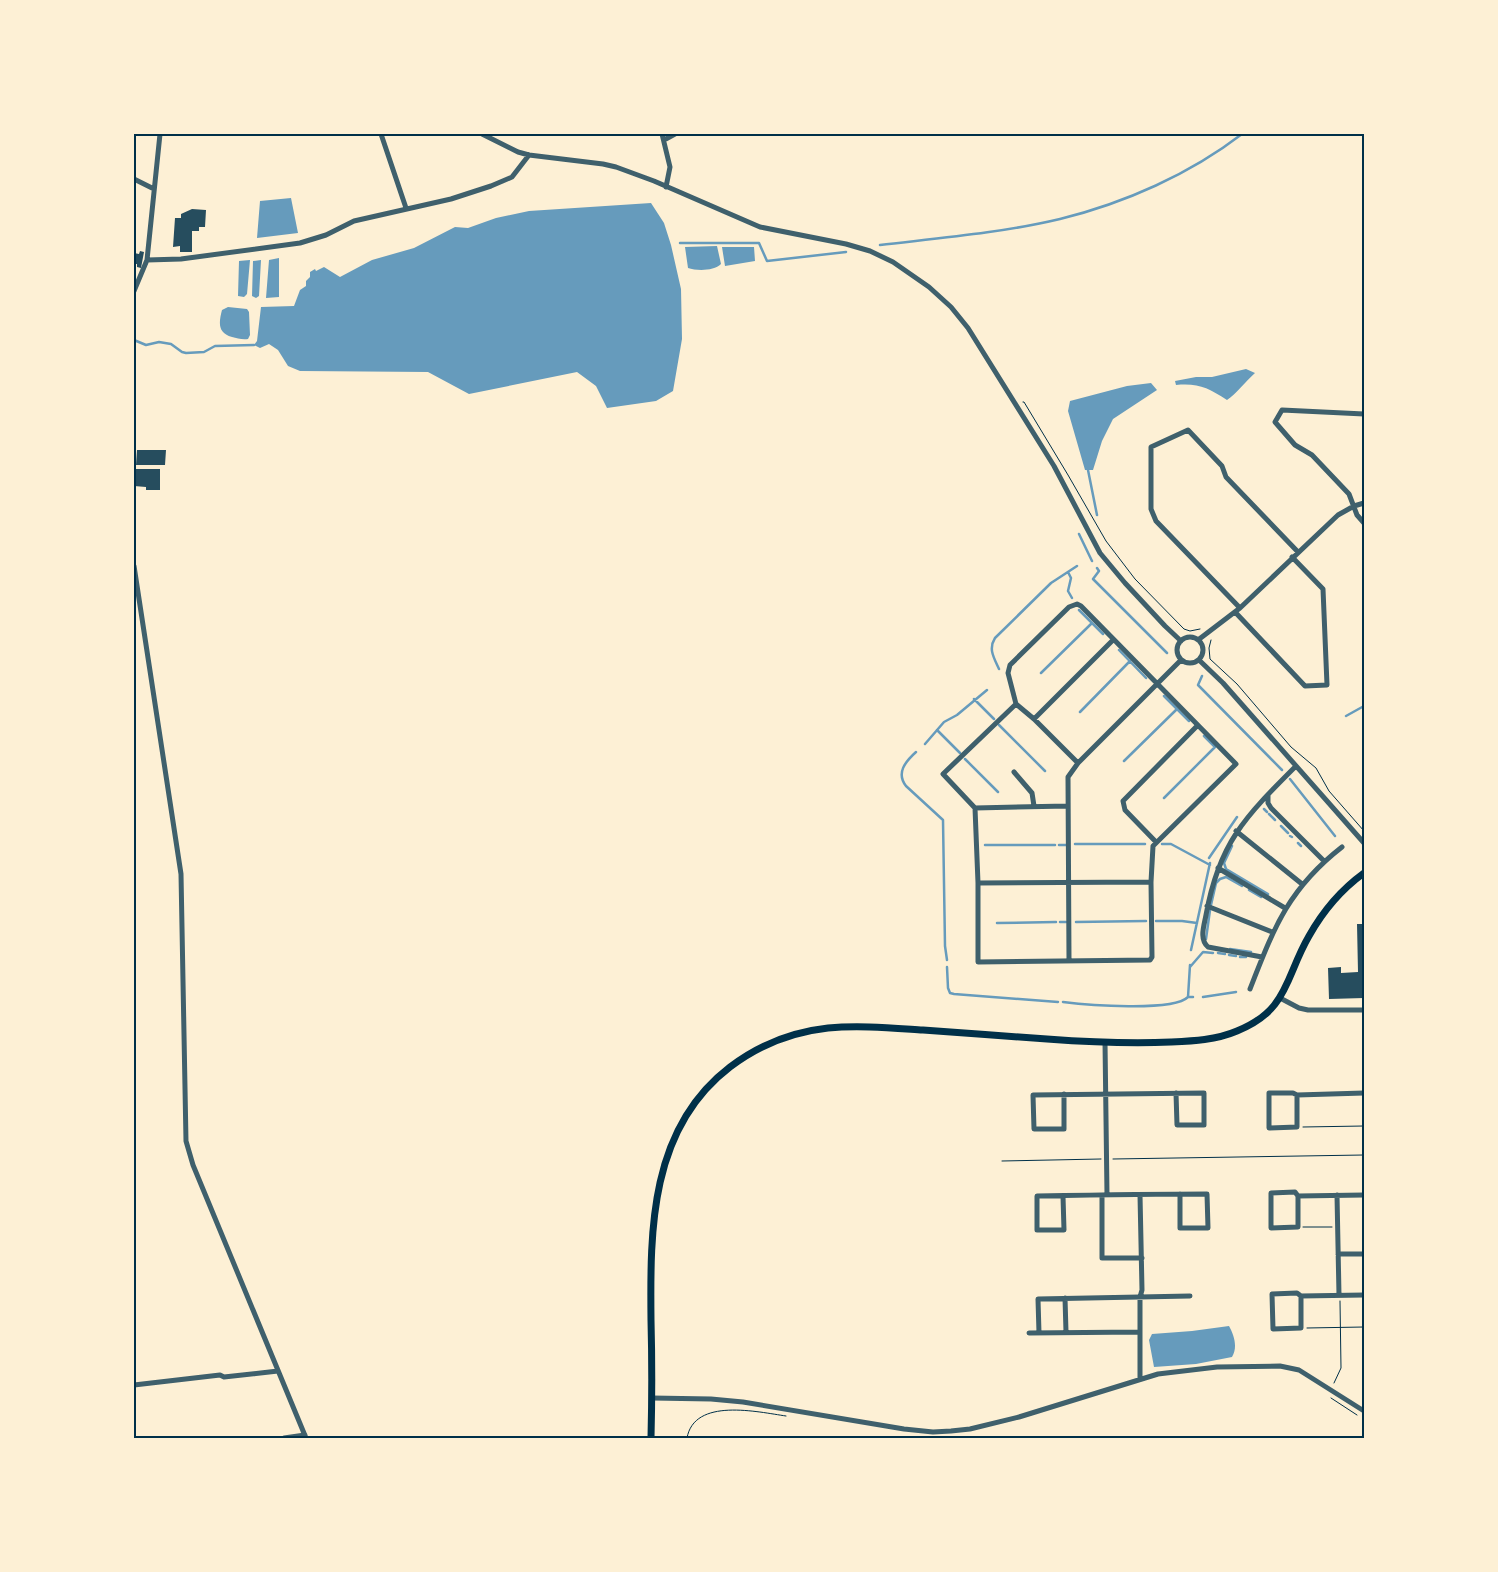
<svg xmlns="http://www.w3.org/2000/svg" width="1498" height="1572" viewBox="0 0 1498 1572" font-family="'DejaVu Sans',sans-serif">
  <rect width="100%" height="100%" fill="#fdf0d5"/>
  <!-- water -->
  <path fill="#669bbc" d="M291,198L298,233L257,238L260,201Z
    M651,203L664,223L671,245L681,289L682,339L673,391L656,401L607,408L596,386L577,372L469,394L428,372L300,371L288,366L278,350L269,344L260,348L254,345L257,341L261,307L294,306L300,290L306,286V281L310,277V272L315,269L316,271L324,267L340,277L372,260L414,248L455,227L468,228L496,218L529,211Z
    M717,246L721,264C714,271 697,271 688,268L685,247Z
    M722,247H754L755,261L725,266Z
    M279,258V297L266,298L269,260Z
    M250,260L247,294L244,297L238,296L239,261Z
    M261,260L259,296L256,298L252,296L253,261Z
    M228,307L247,309L249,312L250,335L248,339C242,340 237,338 232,337C217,333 219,322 222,310Z
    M1246,369L1255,373C1246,381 1236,394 1227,400C1208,388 1199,383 1176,385L1175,381L1196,377H1212Z
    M1151,383L1157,390L1113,419L1102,441L1093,470H1085L1068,411L1070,401L1127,386Z
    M1229,1326C1234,1335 1238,1347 1232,1357L1196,1364L1154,1367L1149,1340L1152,1334L1192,1331Z"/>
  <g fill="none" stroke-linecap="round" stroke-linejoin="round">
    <!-- stream -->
    <path stroke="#669bbc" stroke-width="2.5" d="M680,243H759L767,261L846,252
      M880,245C940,238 1001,233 1060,219C1125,203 1190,174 1242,134
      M134,340L146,345L159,342L171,344L182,352L186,353L204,352L215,346L254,345
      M1088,470L1097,515
      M1079,534L1092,561
      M1097,568L1099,571L1093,579L1167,653
      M1068,572L1071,578L1068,591L1072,598
      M1079,610L1103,634
      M1119,650L1146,678
      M999,669C994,658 988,649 995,638L1051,583L1077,566
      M1041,673L1092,623
      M1202,676L1198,685L1282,770
      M1164,696L1189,721
      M974,699L994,719
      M1080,712L1130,661
      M1346,716L1364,706
      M999,725L1045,771
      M937,730L960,753
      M925,744L944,722L957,715L987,690
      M916,752C905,762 896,773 906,786L943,820L945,946L947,960
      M965,759L998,792
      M1124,761L1177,709
      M1290,779L1335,836
      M1164,798L1215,747L1204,736
      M1264,809L1267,812
      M1269,814L1275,820
      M1281,826L1288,833
      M1290,836L1292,837
      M1298,843L1301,846
      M1075,844H1145
      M1162,844H1171L1210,865
      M985,845H1055
      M1059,845H1066
      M1232,846L1224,863L1226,869L1268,894
      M1209,858L1237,817
      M1249,890L1261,897
      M1211,905L1216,883L1220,879L1226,877L1242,886
      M1156,921H1182L1197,923
      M1060,922H1066
      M1076,922L1146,921
      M997,923L1056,922
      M1206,939L1210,910
      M1230,949L1251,952
      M1191,950L1210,863
      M1218,953L1225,954
      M1229,955L1236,956
      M1240,957H1246
      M947,967L948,988L950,993L954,994L1058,1002
      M1190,967L1203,952L1213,953
      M1188,997H1193
      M1203,997L1236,992
      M1063,1002C1086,1005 1173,1012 1188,997L1190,965"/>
  </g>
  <!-- building -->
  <path fill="#264d5e" d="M192,209L206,210L205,227H199V231H192V252H180V246L173,247L175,218H181V214Z
    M140,251L144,252L141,268L137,267V264H134V253L139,254Z
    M137,450H166L165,465H136Z
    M134,469H160V490H146V487L134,486Z
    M1357,924H1364V998L1329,999L1328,968L1341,967V973L1358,972Z"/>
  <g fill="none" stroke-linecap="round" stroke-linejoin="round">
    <!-- path -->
    <path stroke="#003049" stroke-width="1" d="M1023,402H1024L1068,475L1106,541L1135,579L1184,629L1190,631L1200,629
      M1211,640L1209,648L1210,659L1237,684L1291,747L1316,768L1329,791L1364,831
      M1303,1127L1364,1126
      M1113,1159L1364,1155
      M1002,1161L1101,1159
      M1303,1227H1332
      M1307,1328L1364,1327
      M1334,1383L1341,1368L1340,1301
      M1331,1398L1357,1415
      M687,1438C694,1397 758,1412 786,1416"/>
    <!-- minor -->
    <path stroke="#3f606c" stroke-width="5" d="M381,134L406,208
      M482,134L518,152L529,155L603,164L616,167L654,181L760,227L846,244L870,251L893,262L929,287L951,307L968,328L1054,466L1100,553L1125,583L1165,626L1181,641
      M662,134L670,167L666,187
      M664,140L675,134
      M134,179L154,189
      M147,260L181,259L300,243L326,235L354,221L451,199L491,186L512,177L529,155
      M134,291L147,260L160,134
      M1364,414L1282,410L1275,422L1295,445L1312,455L1349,494L1357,515L1364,523
      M134,566L181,874L186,1141L193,1165L306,1438
      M1077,604L1081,606L1236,764L1153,846L1151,882L1152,957L1150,960L978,962V883L975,808L943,774L1016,704L1008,673L1010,665L1069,607Z
      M1240,608L1156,521L1151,509V447L1188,430L1222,466L1226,477L1298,552
      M1235,612L1305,686L1327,685L1323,589L1292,557
      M1177 650a13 13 0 1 1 26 0a13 13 0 1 1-26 0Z
      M1198,640L1240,608L1338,515L1354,506L1364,503
      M1199,660L1223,683L1364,843
      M1016,704L1034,719L1078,763
      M1034,719L1113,640
      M1014,772L1032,793L1034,806
      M1268,796V803L1271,808L1324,861
      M975,808L1068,806
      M1236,831L1302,884
      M1156,842L1125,810L1123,801L1197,726
      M1218,868L1285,908
      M978,883L1151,882
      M1207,906L1272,932
      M1262,957L1208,947C1199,939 1204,926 1206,915C1219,843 1245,817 1295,767
      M1069,960L1068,777L1078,763L1181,660
      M1250,989C1274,928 1288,889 1342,847
      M1280,998L1299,1008L1308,1010H1364
      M1105,1042L1107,1195
      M1064,1094V1129H1034L1033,1095L1204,1093V1125H1177L1176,1093
      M1297,1095V1127L1269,1128V1093H1293L1297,1095L1364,1093
      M1102,1195V1258H1142
      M1337,1195L1339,1295
      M1063,1196L1064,1230H1037V1196C1093,1195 1150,1194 1207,1194L1208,1228H1180V1194
      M1298,1196V1227L1271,1228V1193L1295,1192L1298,1196L1364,1195
      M1338,1254H1364
      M1301,1296V1328L1273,1329L1272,1294L1297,1293L1301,1296L1364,1295
      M1065,1298L1066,1332
      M1029,1333L1140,1332
      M1039,1333L1038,1299L1190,1296
      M1140,1378V1297L1142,1290L1140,1195
      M134,1385L220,1375L224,1377L278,1371
      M652,1398L711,1399L743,1402L904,1429L933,1432L951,1431L970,1429L1019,1417L1158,1374L1217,1367L1280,1366L1299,1370L1364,1411
      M284,1438L305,1435"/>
    <!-- secondary -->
    <path stroke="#003049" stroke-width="7" d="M651,1438C652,1399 652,1359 651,1320C650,1229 650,1128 730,1067C759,1045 791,1032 828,1028C859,1025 892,1028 923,1030C964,1033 1006,1036 1047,1039C1088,1042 1129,1044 1171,1042C1193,1041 1216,1040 1237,1031C1289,1010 1285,977 1309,936C1323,911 1342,889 1364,873"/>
  </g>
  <!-- border -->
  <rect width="1498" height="1572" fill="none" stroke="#fdf0d5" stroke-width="270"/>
  <rect x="135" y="135" width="1228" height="1302" fill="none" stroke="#003049" stroke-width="2"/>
</svg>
